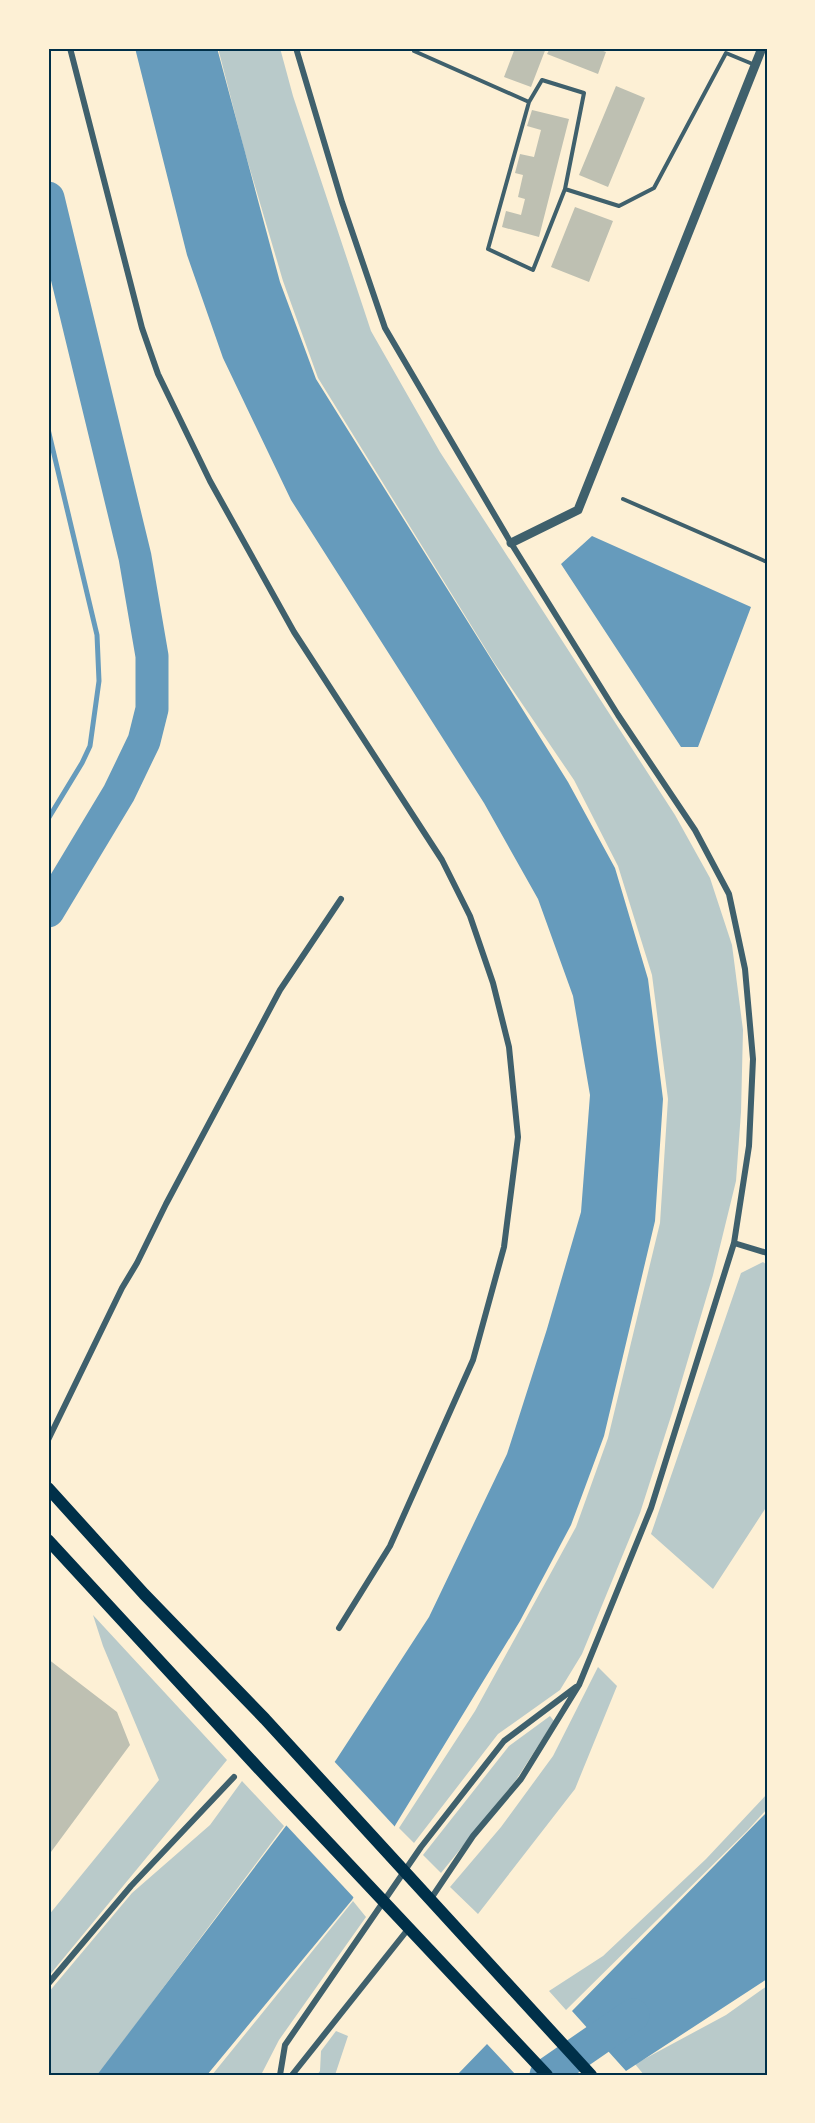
<svg xmlns="http://www.w3.org/2000/svg" width="815" height="2123" viewBox="0 0 815 2123" font-family="Ubuntu,sans-serif">
  <rect width="100%" height="100%" fill="#fdf0d5"/>
  <!-- green -->
  <path fill="#b9caca" d="M218,48H280L293,96L371,331L440,452L675,815L710,878L732,945L743,1030L741,1112L736,1181L713,1275L673,1410L640,1513L582,1654L560,1690L498,1734L414,1843L399,1828L475,1711L576,1527L608,1438L660,1223L668,1099L652,975L618,866L574,780L495,664L318,378L283,281L244,149Z
    M763,1262L767,1265V1506L713,1589L651,1534L741,1273Z
    M93,1615L227,1760L48,1977V1916L159,1780L103,1646Z
    M598,1667L617,1686L575,1789L478,1914L450,1887L501,1827L553,1756Z
    M550,1716L554,1721L516,1780L441,1873L423,1855L509,1746Z
    M242,1781L284,1826L98,2075H48V1993L132,1893L210,1825Z
    M767,1794V1809L747,1831L566,2010L549,1991L603,1956L706,1859Z
    M353,1901L366,1917L279,2040L261,2075H212Z
    M767,1986V2075H644L635,2064L726,2015Z
    M336,2031L348,2036L335,2075H317L320,2071L321,2051Z"/>
  <!-- water -->
  <path fill="#669bbc" d="M135,48H217L280,282L316,379L568,782L615,868L648,979L663,1099L655,1221L604,1436L571,1525L520,1621L396,1824L352,1900L207,2075H97L336,1760L429,1617L507,1454L547,1329L581,1212L590,1095L573,996L538,899L484,803L291,500L223,358L187,255Z
    M592,536L751,607L698,747H681L561,564Z
    M767,1812V1979L626,2071L572,2011Z
    M487,2044L516,2075H457Z"/>
  <!-- pier -->
  <path fill="#fdf0d5" d="M332,1759L397,1829L356,1900L284,1823Z"/>
  <g fill="none" stroke-linecap="round" stroke-linejoin="round">
    <!-- stream -->
    <path stroke="#669bbc" stroke-width="5" d="M48,429L97,635L99,681L90,746L82,763L48,819"/>
    <!-- river -->
    <path stroke="#669bbc" stroke-width="33" d="M48,198L135,557L152,656V709L144,741L119,793L48,911
      M546,2075L633,2015"/>
  </g>
  <!-- building -->
  <path fill="#bec0b2" d="M515,48H546L531,87L504,77Z
    M550,48H595L606,52L598,74L547,54Z
    M616,86L645,98L608,187L579,175Z
    M532,110L569,119L539,237L502,227L506,211L521,215L525,199L518,197L523,175L515,173L520,154L534,157L541,130L527,126Z
    M575,207L613,221L589,282L551,267Z
    M48,1659L117,1712L130,1745L48,1856Z"/>
  <g fill="none" stroke-linecap="round" stroke-linejoin="round">
    <!-- service -->
    <path stroke="#3f606c" stroke-width="4" d="M415,48L414,51L529,102L542,80L584,93L565,189L619,206L654,188L726,53L755,65
      M529,102L488,249L533,270L565,189
      M623,499L767,562"/>
    <!-- minor -->
    <path stroke="#3f606c" stroke-width="6" d="M70,48L142,328L158,374L210,481L294,632L442,860L470,916L493,983L509,1047L518,1137L504,1247L473,1360L390,1546L339,1628
      M296,48L342,202L385,328L511,543L618,715L695,830L729,894L745,969L753,1059L749,1146L734,1243L651,1508L579,1685L521,1779L473,1836L430,1900
      M734,1243L767,1253
      M48,1440L122,1288L137,1263L166,1204L280,990L341,899
      M48,1984L131,1886L234,1777
      M280,2075L285,2045L421,1847L504,1741L576,1687
      M292,2075L409,1928"/>
    <!-- tertiary -->
    <path stroke="#3f606c" stroke-width="9" d="M511,543L578,510L762,48"/>
    <!-- trunk -->
    <path stroke="#003049" stroke-width="12" d="M48,1488L144,1594L265,1719L591,2075
      M48,1540L261,1771L547,2075"/>
  </g>
  <!-- border -->
  <rect width="815" height="2123" fill="none" stroke="#fdf0d5" stroke-width="99"/>
  <rect x="50" y="50" width="716" height="2024" fill="none" stroke="#003049" stroke-width="2"/>
</svg>
